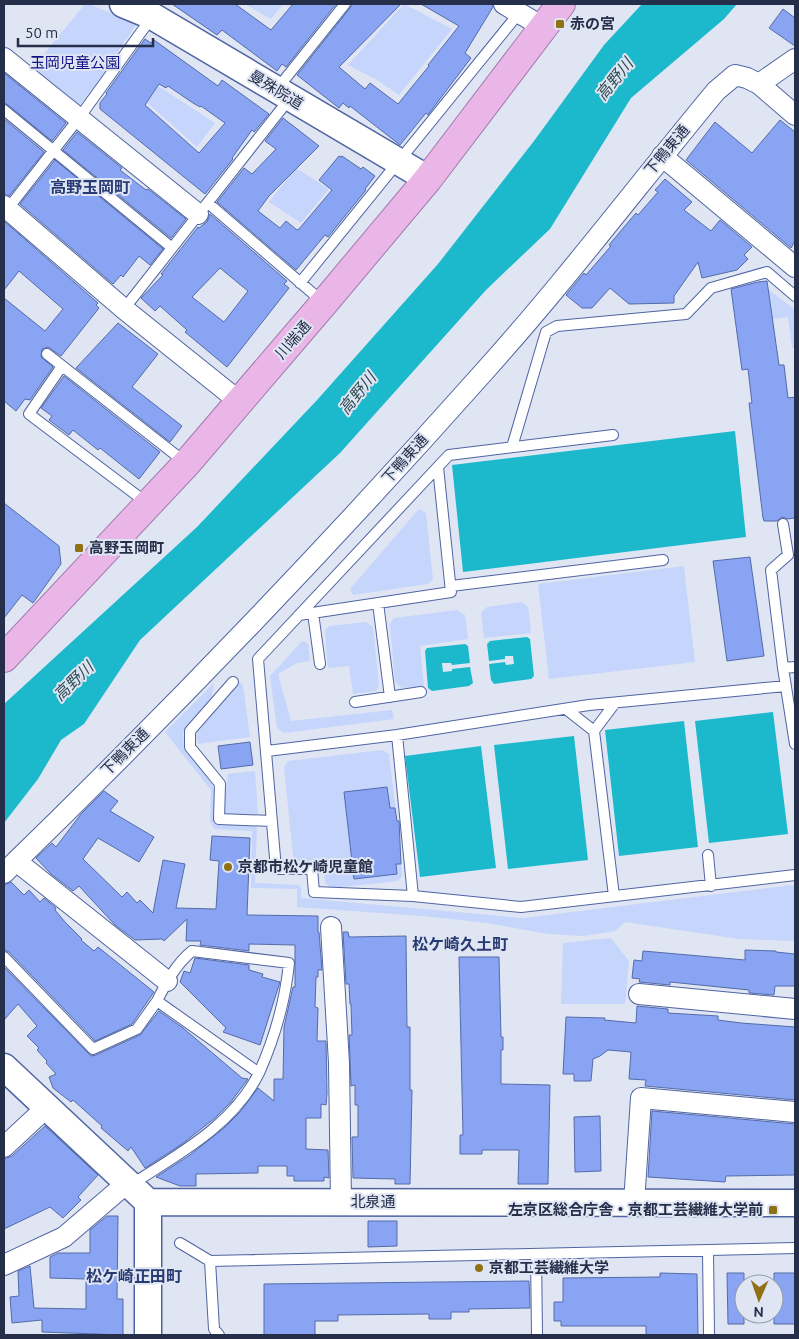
<svg xmlns="http://www.w3.org/2000/svg" width="799" height="1339" viewBox="0 0 799 1339" font-family="Ubuntu,'Noto Sans JP',sans-serif">
  <rect width="100%" height="100%" fill="#dfe5f3"/>
  <!-- green -->
  <path fill="#c6d5fb" d="M85,4H89L137,24L119,50L112,65L78,107L30,71Z
    M245,4H283L271,19Z
    M404,4L452,29L399,95L377,80L348,65Z
    M143,76L215,123L197,147L134,91Z
    M296,168L329,189L301,223L269,202Z
    M768,289L795,310V348H792L788,317L772,319Z
    M419,509L426,513L433,579L428,584L353,595L350,589Z
    M684,566L695,662L549,679L538,584Z
    M522,602L528,607L531,633L484,638L481,613L487,607Z
    M457,610L465,615L468,639L420,646L424,686L402,688L395,682L390,624L394,618Z
    M366,622L373,627L379,685L376,691L353,694L349,666L328,668L325,631L329,626Z
    M302,641L308,643L310,661L297,663L278,674L291,721L392,710L394,719L284,733L277,728L270,676Z
    M239,682L243,685L250,737L198,744L196,734Z
    M214,683L211,701L183,733L184,748L216,790L214,820L216,824L255,826L257,828L255,883L299,885L301,887V898L523,918L793,885L795,886V941L739,939L625,922L617,930L611,932L583,936L549,934L487,923L422,916L297,907V889L251,888L252,831L214,829L210,821L211,790L165,732Z
    M382,750L389,754L397,821L402,820L404,836L399,837L402,876L398,881L332,888L325,883L323,859L301,862L293,856L284,767L288,761Z
    M255,771L258,814L254,817L227,816L223,809L228,774Z
    M611,938L629,961L625,1004H561L563,943Z"/>
  <!-- water -->
  <path fill="#1cb9cc" d="M642,4H737L724,19L631,98L550,229L486,290L340,453L140,640L84,724L61,740L38,779L4,823V704L197,527L318,399L438,264L534,141L604,45Z
    M735,431L746,537L463,572L452,465Z
    M527,637L530,639L534,676L531,679L494,684L491,680L489,664L505,662L506,665L514,664L513,656H505V659L489,661L487,644L490,641Z
    M465,644L468,646L470,663L452,665L451,663H442L443,672L452,671V669L470,667L473,683L469,686L432,691L428,688L425,651L427,648Z
    M773,712L788,834L709,843L695,721Z
    M684,721L698,847L619,856L605,730Z
    M574,736L588,860L508,869L494,745Z
    M481,746L496,868L420,877L405,756Z"/>
  <!-- building -->
  <path fill="#88a4f3" stroke="#556ba9" fill-rule="evenodd" d="M172,4H235L271,30L293,4H336L286,67L282,64L277,71L222,30L217,35Z
    M352,4H401L339,67L365,89L370,83L398,104L429,66L428,65L459,26L421,4H492L493,7L465,53L471,58L430,112L428,115L426,113L400,145L350,106L349,108L343,103L339,108L297,75L350,8Z
    M783,9L795,18V46L769,28Z
    M145,39L151,43L154,40L218,86L222,80L269,114L254,132L252,130L232,158L233,159L205,194L100,109V103L107,94L106,93ZM159,84L166,88L168,86L193,103L200,107L201,106L225,123L199,153L145,105Z
    M4,73L66,123L52,141L8,105L4,103Z
    M283,118L319,146L269,196L258,211L280,228L286,221L297,230L299,229L332,190L319,180L339,156L341,157L342,156L361,169L363,167L375,176L365,189L366,190L328,237L325,235L296,270L217,202L244,168L252,174L276,149L265,141Z
    M4,119L44,152L9,196L4,194Z
    M780,120L795,132V241L791,248L686,160L715,122L752,153Z
    M77,132L122,168L120,170L146,190L148,189L186,219L171,238L63,150Z
    M55,160L163,249L150,265L139,256L123,277L121,275L113,284L20,204Z
    M665,179L692,202L684,210L711,231L720,220L752,247L744,255L748,259L737,270L702,278L698,262L674,296V303L629,304L610,288L592,308H582L566,295L584,273L586,275L611,246L609,245L624,227L636,213L638,215L658,192L655,190Z
    M210,214L287,281L284,284L289,288L227,367L185,332L187,330L160,306L155,311L141,298L163,275L161,274L198,227L199,228L207,222ZM220,268L248,291L224,322L192,297Z
    M4,221L98,303L96,305L99,308L61,356L48,347L42,349L41,357L53,367L30,400L25,399L16,411L4,401V298L45,331L63,309L19,271L4,290Z
    M767,281L779,365H784L788,398L795,397V518L788,519L782,517L777,521H764L763,518L749,403H752L748,369L742,370L731,289L758,282Z
    M118,323L158,354L132,387L182,426L170,442L76,368Z
    M64,376L160,452L139,479L100,448L98,450L73,430L69,435L49,420L52,416L41,408Z
    M4,503L59,546L61,564L33,603L22,595L4,618Z
    M750,557L764,656L727,661L713,561Z
    M250,742L253,765L221,769L218,746Z
    M387,787L390,808H395L397,821H399L401,864H396L397,874L354,879L344,792Z
    M104,791L118,801L110,811L154,837L139,862L98,838L83,859L122,897L127,892L137,903L140,900L153,913L163,860L185,864L176,908L216,909L219,861L210,860L212,836L250,838L247,915L318,916V932H319L322,970H318V977H316L315,1007L318,1008L317,1041H326L327,1093L326,1105L321,1104V1118H306V1149L328,1150L329,1178L324,1177V1181H294V1176H287V1166H258V1173L196,1174V1186H180L156,1177L190,1155L224,1128L240,1112L258,1088L274,1101V1079H283L284,1027L293,987H295V945L249,944V951L200,945L201,941H186L187,919L164,941L162,939L135,940L115,925L79,886L73,891L51,874L36,858L52,843L56,847L81,814Z
    M11,882L24,895L29,890L40,902L44,898L56,908L55,910L65,922L82,939L81,940L94,951L98,947L154,992L132,1024L95,1041L9,952L4,950V885Z
    M343,932H348L349,937L406,936L407,1027H410V1090H412L410,1184H395V1179L353,1178L352,1137H358V1105H355V1085L351,1086L349,1035H352L351,1004H350L349,984H346Z
    M745,950L776,951V952L795,954V986H775L774,995L749,993V990L670,982V985L639,982L640,979L632,978L634,960L642,961L643,951L745,960Z
    M459,957H499L501,1037H503V1050H501V1084L550,1085L548,1184H518L519,1150H482V1154H460V1135H463Z
    M195,958L249,965V970L263,974L262,977L280,982L260,1045L223,1032L226,1028L180,982L184,971L190,973Z
    M4,967L91,1056L96,1055L140,1035L159,1011L183,1028L242,1078L248,1079L230,1103L215,1118L182,1144L145,1168L131,1147L128,1151L101,1128L102,1126L73,1100L71,1102L53,1088L49,1077L56,1074L46,1063L47,1061L37,1050L39,1048L27,1036L37,1026L18,1004L4,1020Z
    M637,1006L668,1009V1013L718,1016V1020L741,1023L795,1027V1100L645,1086L646,1080L629,1079L631,1052L608,1050L600,1056L593,1059L591,1081H574V1074H563L566,1017L605,1018L604,1020L636,1023Z
    M652,1111L795,1124V1175L726,1176L725,1182L648,1177Z
    M600,1116L601,1171L575,1172L574,1117Z
    M45,1126L98,1175L78,1197L81,1200L63,1218L50,1207L4,1229V1159L12,1156Z
    M107,1216H118L117,1299H123V1335L42,1332V1320L12,1323L10,1297L19,1296L18,1271L30,1266L34,1308L86,1309V1279L50,1278V1257L58,1253H90V1230Z
    M368,1221H397V1246L368,1247Z
    M660,1273L697,1274L698,1335H646V1326H561V1321H554V1302H563V1278L660,1277Z
    M727,1273H744V1324H728Z
    M774,1273H795V1324H774Z
    M529,1281L530,1308L469,1309V1312H451V1319H429V1314L338,1315V1321H315V1335H264V1284Z"/>
  <g fill="none" stroke-linecap="round" stroke-linejoin="round">
    <!-- service casing -->
    <g stroke="#4f64a2" stroke-width="12">
      <path id="service" d="M277,89L345,4
        M4,110L171,247
        M208,203L324,303
        M6,211L79,118L152,17
        M300,283L519,13
        M124,309L290,98
        M47,354L186,463
        M62,366L29,414L147,503
        M613,435L449,455L258,659L276,869H312L314,892L413,896L521,907L795,875
        M512,447L546,332L557,326L686,314L711,288L767,272L795,296
        M783,524L788,555L771,570L783,668L795,744
        M451,586L663,560
        M378,603L390,697
        M313,613L320,664
        M299,615L451,592L438,467
        M783,668L795,667
        M233,682L190,731V747L220,784L219,819L272,821
        M355,702L421,692
        M566,709L594,731
        M397,735L413,896
        M267,751L397,735L589,705L786,686
        M708,855L711,886
        M614,896L594,731L615,703
        M4,957L93,1049L137,1029L157,1001L259,1073C275,1037 285,1003 289,963L192,951C176,964 166,983 157,1001
        M132,1184C179,1154 233,1125 259,1073
        M180,1243L210,1261
        M708,1250L709,1335
        M536,1254L537,1335
        M219,1335L214,1329L210,1261L795,1248"/>
    </g>
    <!-- minor casing -->
    <g stroke="#4f64a2" stroke-width="22">
      <path id="minor" d="M504,4L543,27
        M4,58L198,214
        M759,84L795,115
        M662,156L795,267
        M4,206L124,309L240,402
        M16,861L167,981
        M4,873C169,713 329,546 482,374C564,283 638,185 716,91L735,75L747,78L759,84L795,59
        M331,927L339,1063L341,1201
        M639,994L795,1009
        M4,1147L47,1107
        M634,1203L641,1098L795,1112
        M4,1265L64,1237L127,1183"/>
    </g>
    <!-- tertiary casing -->
    <g stroke="#4f64a2" stroke-width="29">
      <path id="tertiary" d="M123,4L152,16L428,179
        M4,1067L148,1202L795,1203
        M148,1202V1335"/>
    </g>
    <!-- trunk casing -->
    <g stroke="#a27bad" stroke-width="30">
      <path id="trunk" d="M4,658L187,463L324,303L428,179L561,4"/>
    </g>
    <!-- service -->
    <use href="#service" stroke="#fff" stroke-width="10"/>
    <!-- minor -->
    <use href="#minor" stroke="#fff" stroke-width="20"/>
    <!-- tertiary -->
    <use href="#tertiary" stroke="#fff" stroke-width="26"/>
    <!-- trunk -->
    <use href="#trunk" stroke="#eab6e8" stroke-width="28"/>
  </g>
  <!-- markers -->
  <g fill="#8f7014" stroke="#dfe5f3" stroke-width="2">
    <rect x="555" y="19" width="10" height="10" rx="2.5"/>
    <rect x="74" y="543" width="10" height="10" rx="2.5"/>
    <circle cx="228" cy="867" r="5"/>
    <rect x="768" y="1205" width="10" height="10" rx="2.5"/>
    <circle cx="479" cy="1268" r="5"/>
  </g>
  <g text-anchor="middle" stroke-width="4" stroke-linejoin="round" paint-order="stroke">
    <!-- poi labels -->
    <g font-size="15" font-weight="bold" fill="#262f4a" stroke="#dfe5f3" text-anchor="start">
      <text x="570" y="29">赤の宮</text>
      <text x="89" y="553">高野玉岡町</text>
      <text x="238" y="872">京都市松ケ崎児童館</text>
      <text x="763" y="1215" text-anchor="end">左京区総合庁舎・京都工芸繊維大学前</text>
      <text x="489" y="1273">京都工芸繊維大学</text>
    </g>
    <!-- park labels -->
    <g font-size="15" fill="#111286" stroke="#dfe5f3">
      <text x="75" y="68">玉岡児童公園</text>
    </g>
    <!-- street labels -->
    <g font-size="15" fill="#262f4a" stroke="#dfe5f3">
      <text transform="translate(276 90) rotate(31)" y="5">曼殊院道</text>
      <text transform="translate(667 150) rotate(-50)" y="5">下鴨東通</text>
      <text transform="translate(293 340) rotate(-49)" y="5">川端通</text>
      <text transform="translate(405 459) rotate(-48)" y="5">下鴨東通</text>
      <text transform="translate(125 752) rotate(-45)" y="5">下鴨東通</text>
      <text x="373" y="1207">北泉通</text>
    </g>
    <!-- water labels -->
    <g font-size="16" font-style="italic" fill="#2e4b50" stroke="#dfe5f3">
      <text transform="translate(614 79) rotate(-51)" y="6">高野川</text>
      <text transform="translate(357 393) rotate(-51)" y="6">高野川</text>
      <text transform="translate(73 681) rotate(-44)" y="6">高野川</text>
    </g>
    <!-- neighbourhood labels -->
    <g font-size="16" font-weight="bold" fill="#283a73" stroke="#dfe5f3">
      <text x="90" y="193">高野玉岡町</text>
      <text x="460" y="950">松ケ崎久土町</text>
      <text x="134" y="1282">松ケ崎正田町</text>
    </g>
  </g>
  <!-- border -->
  <rect width="799" height="1339" fill="none" stroke="#262f4a" stroke-width="10"/>
  <!-- north arrow -->
  <g transform="translate(759 1299) rotate(182)"><circle r="24" fill="#dfe5f3" stroke="#959caf"/>
  <path d="M0-4L9 19L0 12L-9 19Z" fill="#8f7014"/>
  <text y="-8" font-size="14" font-weight="bold" text-anchor="middle" fill="#262f4a">N</text>
  </g>
  <!-- scale -->
  <path d="M18 38v8h135v-8" fill="none" stroke="#262f4a" stroke-width="2.5"/>
  <text x="25" y="38" font-size="15" fill="#262f4a" stroke="#dfe5f3" stroke-width="4" paint-order="stroke">50 m</text>
</svg>
